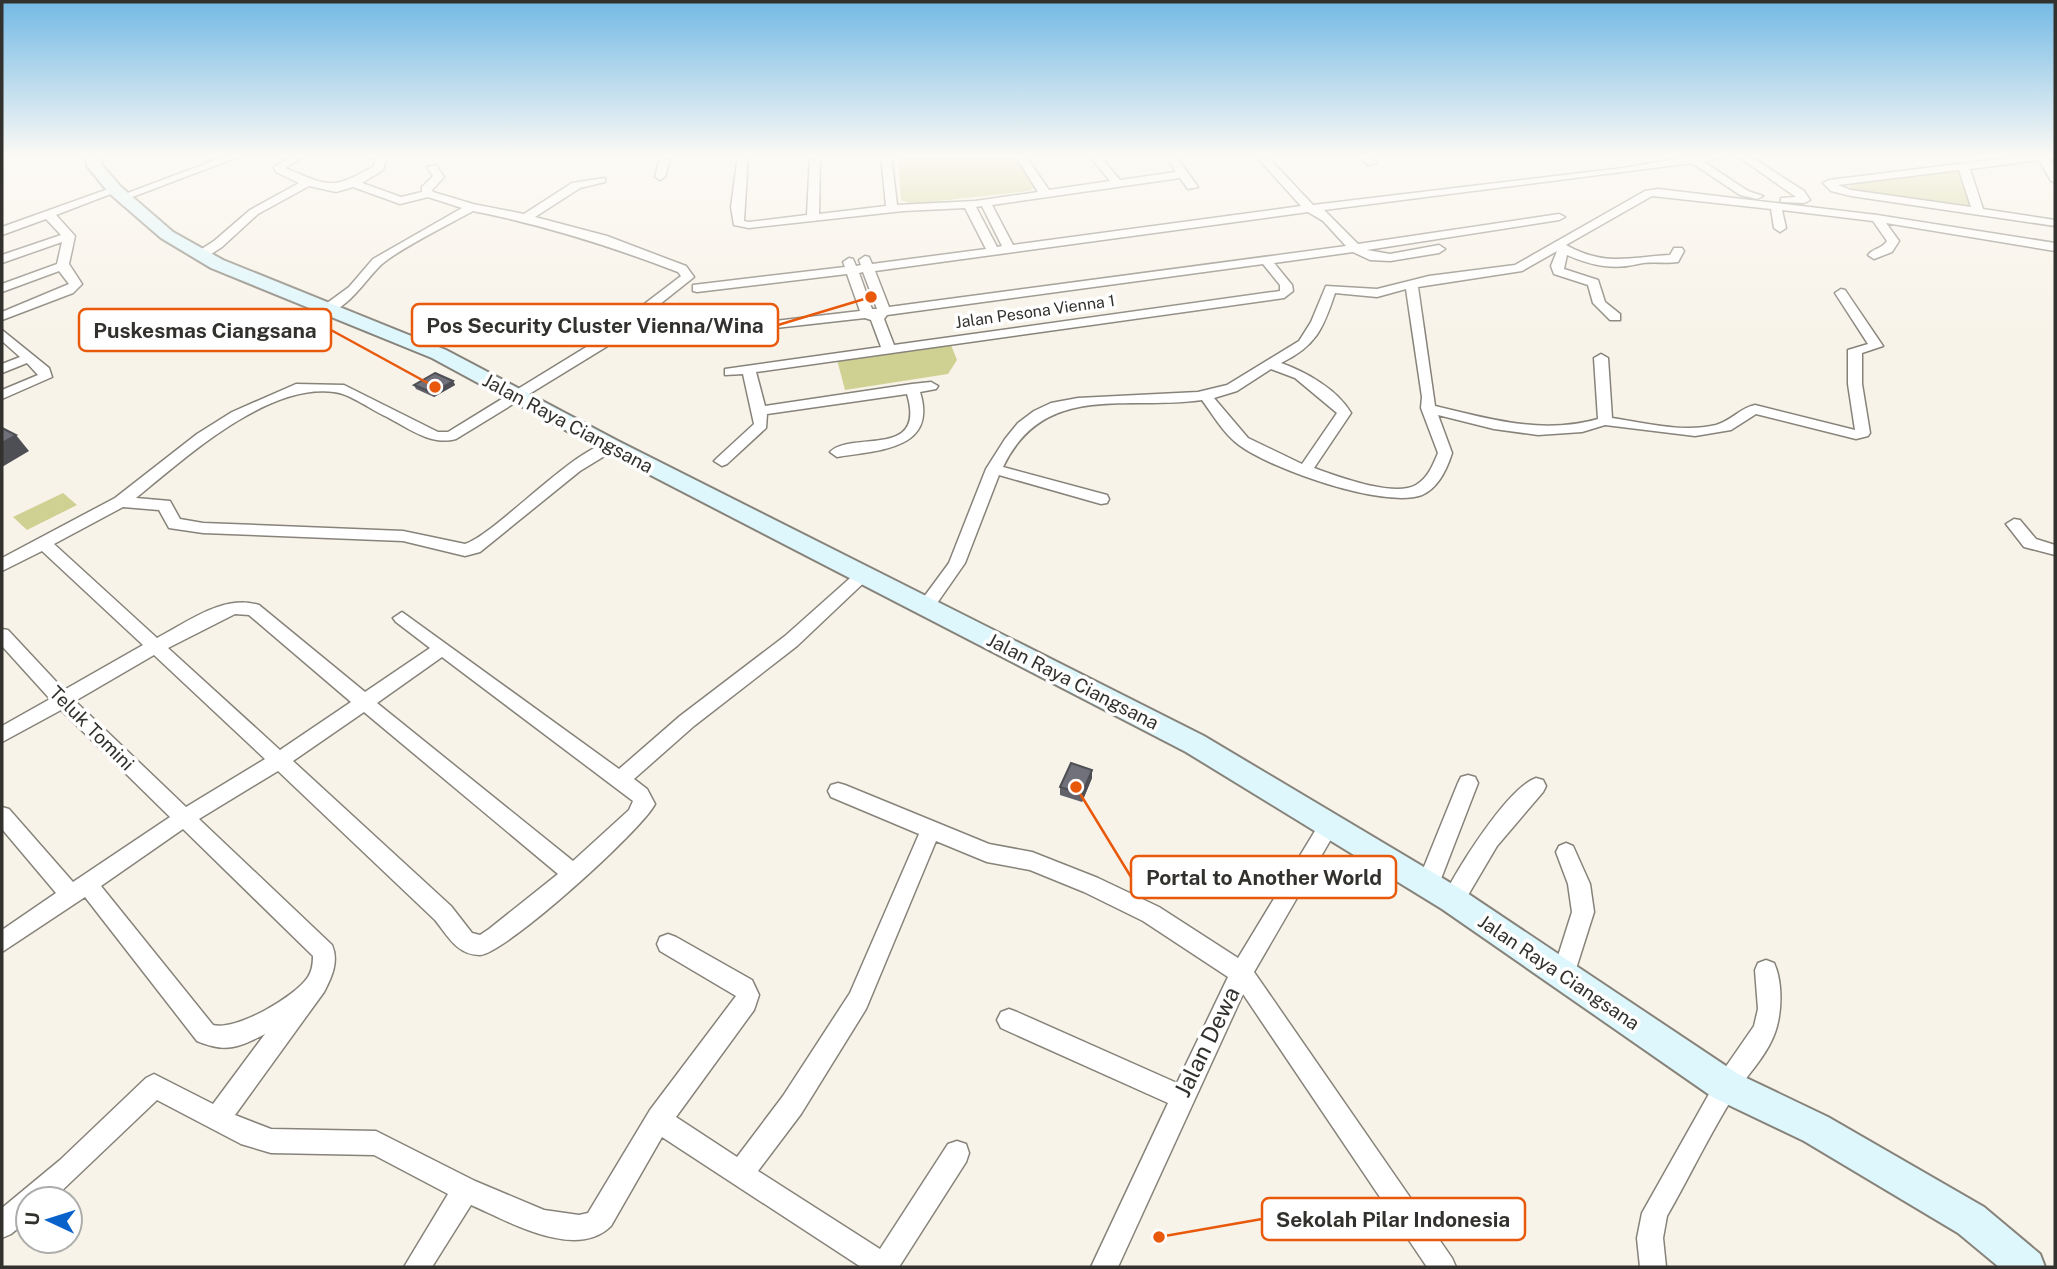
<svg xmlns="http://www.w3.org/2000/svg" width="2057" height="1269" viewBox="0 0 2057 1269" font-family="'Public Sans',sans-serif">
  <rect width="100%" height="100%" fill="#f8f3e9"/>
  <!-- green -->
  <path fill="#ced192" d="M1020,155L1037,186L1029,191L912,204L901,200L898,155Z
    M1951,170L1964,175L1975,206L1860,191L1852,189L1848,183Z
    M949,340L957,360L948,374L845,390L836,356Z
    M63,493L77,505L27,530L13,517Z"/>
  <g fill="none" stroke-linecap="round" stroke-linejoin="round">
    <!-- minor casing -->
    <g stroke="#87837a" stroke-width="3">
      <path id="minor" d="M229,155H243L127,199L117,197Z
        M294,155H307L285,168C329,186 331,191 374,166L375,160L371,155H382L386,159L383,170L362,183L401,197L422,192V187L433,176L427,167L436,165L444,177L432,190L433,192L473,204L524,214L572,183L605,178V182L580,188L535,217L607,236L686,266L694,277L606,347L456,439C431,446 408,428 387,417C371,410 351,394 334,392C267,383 185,458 136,498L170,501L180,519L203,523L403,531L465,544C498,533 586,435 616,443L618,446L616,449L580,471L480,552L465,556L403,541L203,533L169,528L159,510L123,507L54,544L157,638C188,622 223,594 259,605L365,692L430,648L396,622L393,618L402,612L619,769L680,716L785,636L858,571H870L872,575L797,646L694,726L634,779L647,789L655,804C642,830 505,954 480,955C457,955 448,936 435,920L278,771L199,819L332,945C339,961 332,977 324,992L235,1115L271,1129L376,1131L475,1181L544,1210L579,1215L588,1213L650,1110L736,996L660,951L657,944L660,937L668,934L676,937L752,980L759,995L754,1010L676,1117L737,1157L783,1096L850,993L919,834L831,797L828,791L831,785L838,783L845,785L989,844L1032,852L1098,878L1159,907L1238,958L1321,821L1328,818L1335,821L1338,827L1254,972L1452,1258L1456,1267H1427L1243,994L1118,1267H1091L1168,1103L1001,1028L997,1020L1001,1012L1009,1009L1017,1012L1177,1083L1228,977L1143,921L1084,892L1030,870L987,862L936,841L866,1009L801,1114L758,1171L880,1249L948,1144L957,1141L966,1144L969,1153L966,1162L899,1267H861L662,1137L611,1226C576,1261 508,1221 471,1205L432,1267H404L448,1194L374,1155L271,1153L241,1144L157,1100L53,1199H28V1220L11,1234L2,1238V1208L60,1160L146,1078L154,1074L213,1104L265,1034C238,1048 226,1053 197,1041L85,897L2,952V930L56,893L2,829V807L9,809L73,882L170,817L61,710L2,742V726L50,699L2,646V629L8,630L64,690L143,645L42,551L2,571V558L115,498L197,434L232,412L296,384L344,385L438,432H448L596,341L681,276L678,272C610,246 544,225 473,211C446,226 404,246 382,264C367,277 345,315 323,312V306L349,287L373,259L462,208L428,197L400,204L353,187L336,192L309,186L258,214L222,247L205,258H197V252L214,241L250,210L299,183L276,172L274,167ZM235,614L249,615L351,702L280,750L168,648ZM154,655L265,759L186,807L75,701ZM442,657L633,801L629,810L573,861L377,703ZM364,712L558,874L489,929L480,935L472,933L451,906L293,761ZM183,829L313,956C313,964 312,971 308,977C295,997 236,1031 213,1025L101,886Z
        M661,155H671L665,177L660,180L655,177Z
        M738,155H748L744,221L749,222L807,215L810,155H820L819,214L886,206L881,155H891L897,205L975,201L1038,192L1015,155H1025L1049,190L1110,181L1089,155H1099L1120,180L1176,172L1165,155H1175L1198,187L1188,189L1180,178L992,205L1013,245L1301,206L1255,155H1266L1313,205L1623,168L1693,156L1731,155L1704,162L1748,191L1763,196L1757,199L1740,195L1692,163L1324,210L1358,244L1559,214L1565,217L1559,220L1367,250L1390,254L1439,245L1445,249L1439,253L1390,261L1370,260L1353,252L1274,263L1292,285L1293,291L1284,298L756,372L765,406L912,384L931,382L938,386L936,389L920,392C938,450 878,450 837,457L830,452C852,430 927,460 907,394L767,414L766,428L727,464L722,466L714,461L717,458L754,424L743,374L725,375V369L881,347L871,320L865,318L660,341V335L665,334L860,311L847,274L697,292L693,291V285L845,267L843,262L849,258L853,259L856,266L861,265L859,260L865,256L869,257L872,264L986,249L965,208L903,211L749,228L734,225L731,207ZM982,206L1002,246L997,247L976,207ZM1308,212L1323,221L1346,246L889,307L875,271ZM1263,264L1280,285V291L894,345L884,319L887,315ZM863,272L877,309H872L859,273Z
        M1358,155H1369L1377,163L1368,165Z
        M1736,155H1748L1804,191L1810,200L1804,203L1781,202V198L1796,197Z
        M2031,155H2055V158L2049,159L2055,169V182L2051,181L2039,160L1970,169L1983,209L2055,220V226L1851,196L1831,191L1823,183L1829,180ZM1959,170L1971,207L1851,190L1838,185Z
        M111,188L121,190L56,215L75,236L69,264L82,284L73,293L2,320V312L69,284L59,271L2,292V284L57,264L62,242L2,263V255L61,235L46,219L2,235V227Z
        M1658,189L1877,215L2055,243V251L1886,223L1899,241L1892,252L1874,259L1868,255C1873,248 1882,249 1887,241L1873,221L1782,210L1786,228L1780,232L1774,228L1771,209L1652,196L1566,245C1606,267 1628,257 1670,255L1674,248H1682L1684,251L1678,262C1665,264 1651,261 1638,264C1613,270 1592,266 1567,255L1564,269L1598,280L1605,302L1620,314V320H1610L1593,303L1588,285L1554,274L1551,266L1557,251L1522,271L1418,287L1435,406C1490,419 1542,435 1598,419L1594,358L1601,354L1608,358L1612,418C1645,423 1683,433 1716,425C1731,421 1740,408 1755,405L1855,430L1848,384V350L1868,344L1835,293L1841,289L1845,290L1883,346L1862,353V384L1870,433L1868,436L1856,439L1756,414L1731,430L1695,436L1605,425L1582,432L1538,435L1494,429L1438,415L1452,453C1447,469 1438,488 1422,495C1384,509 1271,469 1239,445C1224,434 1213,415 1202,400C1126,411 1044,381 1003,467L1107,495L1109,499L1107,503L1101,504L999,475L965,563L933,609H921L918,605L949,563L986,469L1005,439L1018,423L1034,411L1051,403L1078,398L1198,392L1227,385L1299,341L1311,322L1326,286L1377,289L1429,276L1515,265L1645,191ZM1406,289L1422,397L1421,408L1438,453C1433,465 1428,478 1416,485C1394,498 1337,476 1314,468L1351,413C1337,389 1306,372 1281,363C1316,346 1323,329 1335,293L1377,297ZM1271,369L1295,378L1337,413L1302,464L1248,438L1214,398L1237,391Z
        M2,330L49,368L52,377L2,399V390L38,375L27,363L2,373V364L20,357L2,341Z
        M2014,519L2020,520L2036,539L2055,545V555L2024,547L2006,524Z
        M1468,775L1475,777L1478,783L1439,884L1435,891L1428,893L1421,891L1417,884L1458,783L1461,777Z
        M1536,778L1543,780L1546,786L1543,792L1497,846L1461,907L1453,909L1445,907L1442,900C1456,871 1507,788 1536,778Z
        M1566,843L1573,846L1590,884L1594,912L1574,975L1571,982L1563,985L1555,982L1552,975L1572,912L1568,884L1556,852L1559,846Z
        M1766,960L1774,963C1782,980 1782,1007 1777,1026C1770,1053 1749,1072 1735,1094C1710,1133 1690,1176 1667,1216L1663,1238L1666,1267H1640L1637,1238L1642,1213L1718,1078L1754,1026L1758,1009L1755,970L1758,963Z"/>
    </g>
    <!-- secondary casing -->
    <g stroke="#87837a" stroke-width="4">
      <path id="secondary" d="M85,155H99L102,165L121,187L173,232L223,260L446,350L618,441L1204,736L1464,891L1738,1074L1828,1117L1984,1207L2040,1254L2045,1267H1999L1958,1233L1804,1141L1714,1098L1442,909L1186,752L604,451L432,358L211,268L161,238L109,193L87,166Z"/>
    </g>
    <!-- minor -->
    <use href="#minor" fill="#fff" fill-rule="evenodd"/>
    <!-- secondary -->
    <use href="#secondary" fill="#def7fd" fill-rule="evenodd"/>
  </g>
  <!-- wall -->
  <path fill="#606169" d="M453,381L455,385L434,397L416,389L414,385Z
    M1092,778L1082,802L1060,795V787Z"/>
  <!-- shaded-wall -->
  <path fill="#4e4f55" d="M453,381L455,385L434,397L433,393Z
    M16,435L29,451L2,467V443Z
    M1092,770V778L1082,802V794Z"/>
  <!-- building -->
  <path fill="#70717a" stroke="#4e4f55" stroke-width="2" d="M435,373L453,381L433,393L414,385Z
    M2,428L16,435L2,443Z
    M1071,763L1092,770L1082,794L1060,787Z"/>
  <!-- sky -->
  <linearGradient id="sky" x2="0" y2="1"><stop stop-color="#73b9e5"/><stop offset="0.47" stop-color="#fcfaf5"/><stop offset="1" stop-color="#fcfaf5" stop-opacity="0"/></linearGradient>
  <rect width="2057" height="332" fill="url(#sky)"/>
  <g text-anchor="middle" stroke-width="7" stroke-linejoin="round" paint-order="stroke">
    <!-- far-street labels -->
    <g font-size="16" fill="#32312d" stroke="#fff">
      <text transform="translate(1035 311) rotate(-8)" y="6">Jalan Pesona Vienna 1</text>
    </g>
    <!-- street labels -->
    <g font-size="19" fill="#32312d" stroke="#fff">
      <text transform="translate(568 423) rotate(28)" y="7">Jalan Raya Ciangsana</text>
      <text transform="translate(1073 681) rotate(27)" y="7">Jalan Raya Ciangsana</text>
      <text transform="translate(92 728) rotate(45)" y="7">Teluk Tomini</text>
      <text transform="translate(1559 972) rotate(34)" y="7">Jalan Raya Ciangsana</text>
    </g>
    <!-- near-street labels -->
    <g font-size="23" fill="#32312d" stroke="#fff">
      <text transform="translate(1207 1042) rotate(-64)" y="8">Jalan Dewa</text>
    </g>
  </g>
  <!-- callouts -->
  <path fill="none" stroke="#e8590c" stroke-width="2.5" d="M871 297L778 325M435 387L331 330M1076 787L1131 877M1159 1237L1262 1219"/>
  <g fill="#e8590c" stroke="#fff" stroke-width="2.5">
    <circle cx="871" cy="297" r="7"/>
    <circle cx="435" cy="387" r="7"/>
    <circle cx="1076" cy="787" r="7"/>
    <circle cx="1159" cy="1237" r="7"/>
  </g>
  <g fill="#fff" stroke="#e8590c" stroke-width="2.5">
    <rect x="412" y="304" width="366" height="42" rx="7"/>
    <rect x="79" y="309" width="252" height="42" rx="7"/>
    <rect x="1131" y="856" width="265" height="42" rx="7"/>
    <rect x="1262" y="1198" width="263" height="42" rx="7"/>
  </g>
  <g font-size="21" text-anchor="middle" font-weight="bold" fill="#32312d">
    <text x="595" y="333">Pos Security Cluster Vienna/Wina</text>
    <text x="205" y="338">Puskesmas Ciangsana</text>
    <text x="1264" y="885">Portal to Another World</text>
    <text x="1393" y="1227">Sekolah Pilar Indonesia</text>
  </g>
  <!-- border -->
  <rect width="2057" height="1269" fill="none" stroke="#32312d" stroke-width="7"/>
  <!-- north arrow -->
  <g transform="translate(49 1220) rotate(274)"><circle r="33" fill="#ffffff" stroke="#adadab" stroke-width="2"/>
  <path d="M0-5L12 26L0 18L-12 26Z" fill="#0961ca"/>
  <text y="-10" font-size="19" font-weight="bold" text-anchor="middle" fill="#32312d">U</text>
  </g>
</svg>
